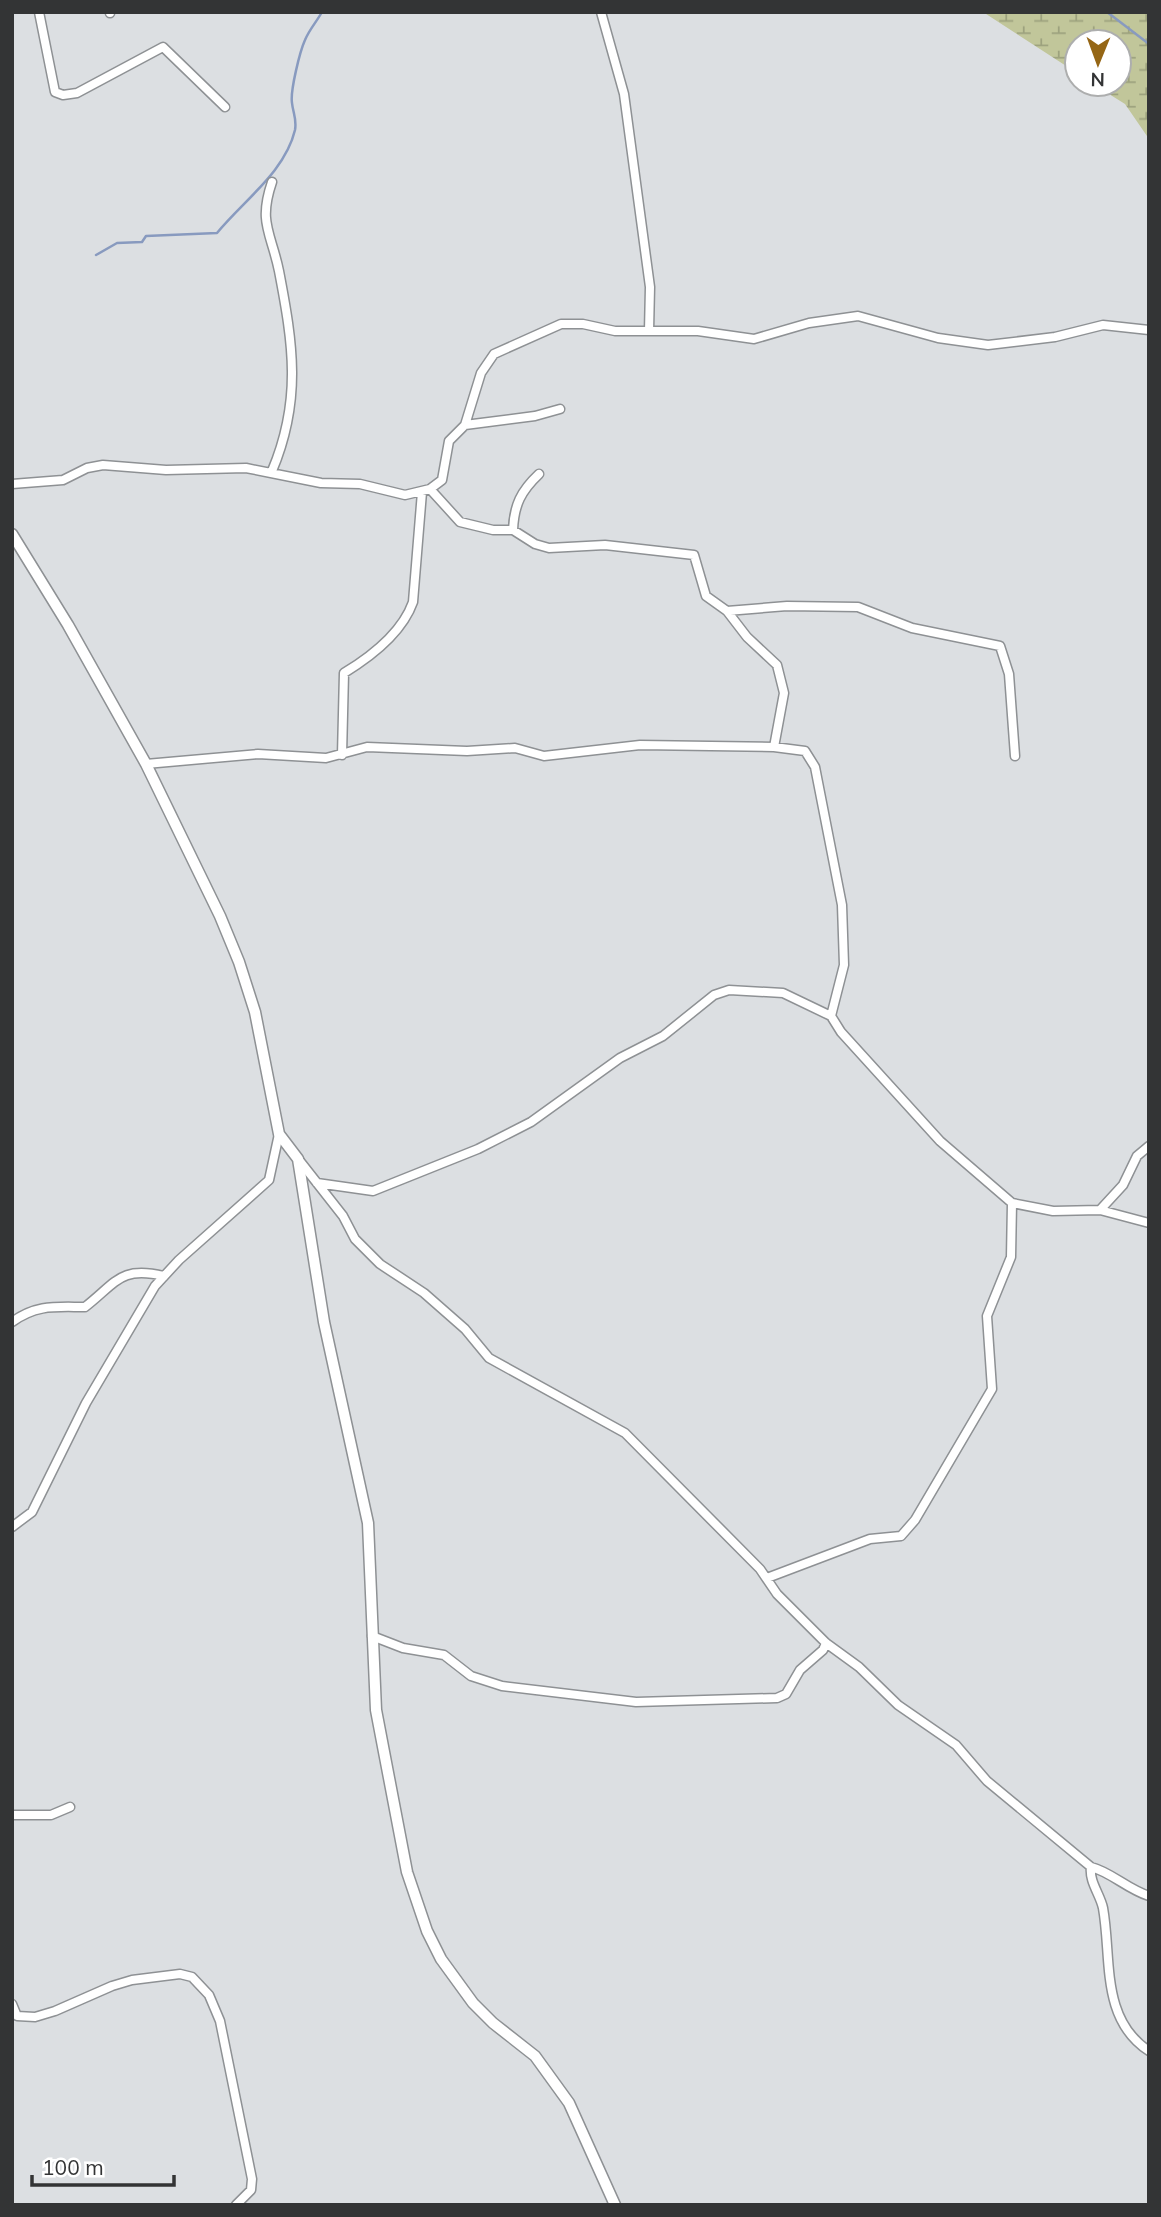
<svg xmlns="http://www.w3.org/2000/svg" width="1161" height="2217" viewBox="0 0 1161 2217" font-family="Mulish,sans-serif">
  <defs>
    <pattern id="wetland-marsh" width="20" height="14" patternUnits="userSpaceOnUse" patternTransform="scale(1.75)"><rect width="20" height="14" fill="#c1c69a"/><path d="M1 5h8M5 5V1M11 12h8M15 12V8" fill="none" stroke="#9da27e"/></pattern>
  </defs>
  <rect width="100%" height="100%" fill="#dcdfe2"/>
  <!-- wetland -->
  <path fill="url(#wetland-marsh)" d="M983,12H1149V139L1125,104L1093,84H1119V42H1077V73Z"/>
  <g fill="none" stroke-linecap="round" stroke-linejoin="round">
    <!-- stream -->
    <path stroke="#889abf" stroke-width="2.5" d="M1107,12L1149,44
      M96,255L117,243L142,242L146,236L217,233C243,201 285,172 295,130C297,119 293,113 292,103C290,91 300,51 305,40C309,30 317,21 322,12"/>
    <!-- minor casing -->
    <g stroke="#8e9194" stroke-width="11">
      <path id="minor" d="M39,12L55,92L63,95L77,93L163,47L225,107
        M110,12V13
        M601,12L624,94L650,287L649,331
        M272,182C258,223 271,232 279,271C293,344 302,400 272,471
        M465,425L535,416L560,409
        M12,484L63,480L87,468L103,465L166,470L246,468L321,483L360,484L405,495L430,489L442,480L449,441L465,425L481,373L494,354L561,324H583L615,331H698L754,339L809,323L858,316L938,338L988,345L1055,337L1103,325L1149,330
        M430,489L460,522L493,530H513L535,544L549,548L605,545L694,555L706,596L727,611L747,637L777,665L784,693L774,747
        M513,530C514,505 521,491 539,474
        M727,611L787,606L858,607L912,628L1000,646L1009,674L1015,756
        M342,755L344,673C372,656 402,633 413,602L422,492
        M146,764L258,754L326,758L367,747L467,751L515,748L544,756L640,745L774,747L805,751L815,767L842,905L844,965L831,1016L841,1032L940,1141L1012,1203L1053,1211L1100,1210L1123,1185L1137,1156L1149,1146
        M299,1160L343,1216L355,1239L380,1264L424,1293L465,1329L489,1358L625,1433L760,1569L777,1594L826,1643L859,1667L898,1705L956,1745L987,1781L1091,1867C1111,1872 1127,1889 1149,1896
        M317,1183L373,1191L478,1149L531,1122L620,1058L663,1036L714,995L729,990L783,993L831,1016
        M1100,1210L1149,1223
        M12,1322C37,1304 56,1307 85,1307C117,1282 120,1266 164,1276
        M12,1527L32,1512L86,1403L155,1286L179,1260L269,1180L279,1134
        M767,1578L870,1539L901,1536L915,1520L992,1389L987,1316L1011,1257L1012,1203
        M372,1636L403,1648L444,1655L471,1676L502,1686L636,1702L777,1698L786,1694L800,1670L823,1650L826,1643
        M12,1815H51L70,1807
        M1091,1867C1089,1882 1100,1894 1103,1908C1112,1958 1100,2019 1149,2051
        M12,2004L17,2016L35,2017L55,2011L112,1986L132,1980L180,1974L192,1977L209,1995L220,2021L252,2179L251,2190L236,2205"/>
    </g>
    <!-- tertiary casing -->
    <g stroke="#8e9194" stroke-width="13">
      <path id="tertiary" d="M12,534L68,625L146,764L220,916L239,962L255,1012L279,1134L298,1159L324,1322L368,1523L376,1710L407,1872L427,1931L441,1959L473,2003L493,2023L535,2056L569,2103L615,2205"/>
    </g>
    <!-- minor -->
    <use href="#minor" stroke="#fff" stroke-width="8"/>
    <!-- tertiary -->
    <use href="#tertiary" stroke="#fff" stroke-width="10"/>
  </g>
  <!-- border -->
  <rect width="1161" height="2217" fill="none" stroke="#333435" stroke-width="28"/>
  <!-- north arrow -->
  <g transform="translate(1098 63) rotate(181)"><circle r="33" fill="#ffffff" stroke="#adaeae" stroke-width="2"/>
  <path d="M0-5L12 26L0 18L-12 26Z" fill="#956615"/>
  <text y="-10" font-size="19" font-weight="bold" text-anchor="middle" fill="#333435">N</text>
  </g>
  <!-- scale -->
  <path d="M32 2175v10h142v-10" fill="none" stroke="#333435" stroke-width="3.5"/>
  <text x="42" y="2175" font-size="21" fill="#333435" stroke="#ffffff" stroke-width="5" paint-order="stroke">100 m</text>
</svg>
